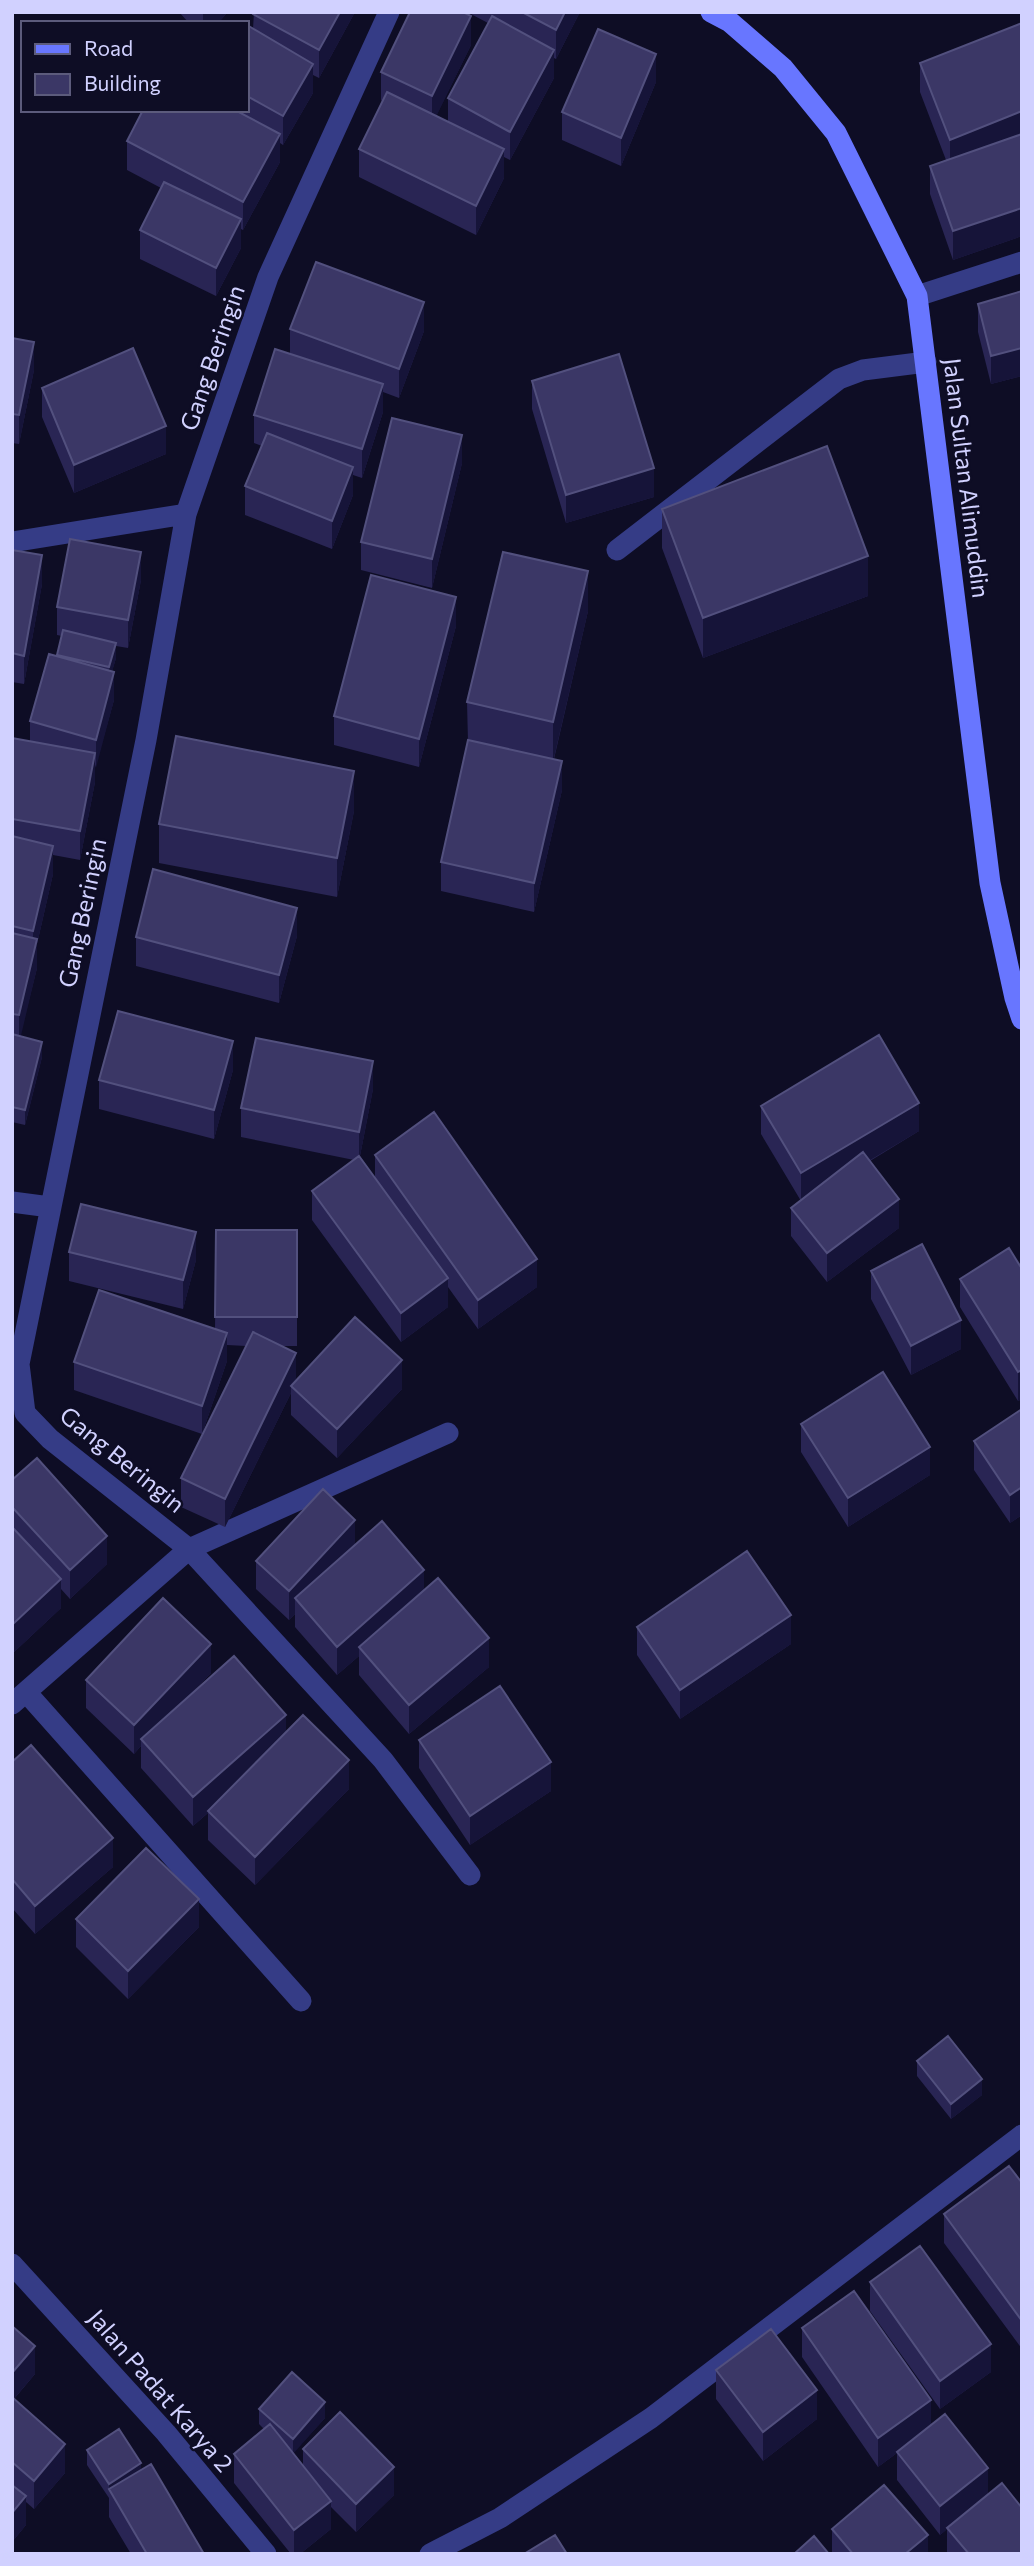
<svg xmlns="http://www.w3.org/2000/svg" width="1034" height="2566" viewBox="0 0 1034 2566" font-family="Commissioner,sans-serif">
  <rect width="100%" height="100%" fill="#0e0d25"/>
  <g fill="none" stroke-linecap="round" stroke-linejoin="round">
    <!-- lane -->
    <path stroke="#353c86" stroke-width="21" d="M617,550L839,379L863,370L926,362"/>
    <!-- street -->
    <path stroke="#353c86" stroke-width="21" d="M917,296L1022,262
      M12,542L186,514
      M12,1202L50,1207
      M448,1433L189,1549L383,1760L470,1875
      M26,1692L301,2001
      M12,1704L189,1549L50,1439L25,1413L19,1364L146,740L186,514L268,277L389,12
      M12,2264L166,2433L266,2554
      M430,2554L500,2518L651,2418L1022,2135"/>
    <!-- secondary -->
    <path stroke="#6876ff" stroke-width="21" d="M711,12L730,22L783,68L836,133L917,296L990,883L1015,998L1022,1019"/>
  </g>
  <!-- wall -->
  <path fill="#292554" d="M179,12H228L218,23H189Z
    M254,12H355L319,78L313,75V93L283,145L280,143V162L243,230L241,229V248L216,296L140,259V230L161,188L127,170V141L143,110H247V25L253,29Z
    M467,12H580L556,59L554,58V78L510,160L504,157V178L476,235L359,177V149L382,101L381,100V72L471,45L436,116L448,122V98L488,23Z
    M1022,23V236L953,260L930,194V166L946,160L920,92V63Z
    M656,82L621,166L562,140V112Z
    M1022,291V376L991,384L978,332V304Z
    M290,329L424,331L399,398L383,392V412L362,478L353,475V495L332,549L245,515V486L262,446L254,443V415L290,354Z
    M12,338L34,370L19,444L12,443Z
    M532,381L654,497L566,523L532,409Z
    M42,388L166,454L74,493L42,417Z
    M462,463L432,588L361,570V542Z
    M662,509L868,596L703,658L662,548Z
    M12,550L42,584L24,684L12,682Z
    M141,580L128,648L116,646V658L112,671L114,700L95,768V782L80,860L53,855V874L37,944V968L20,1036L42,1057L25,1125L12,1122V738L30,741V721L57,656L62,636L57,635V607Z
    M588,611L554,759L562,790L534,912L441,891V862L468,742L467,702Z
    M456,626L419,767L334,745V716Z
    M354,811L337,897L159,863V824Z
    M297,936L279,1003L136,966V937Z
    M233,1070L214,1139L99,1109V1080Z
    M373,1089L360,1156L375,1178V1155L537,1287L478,1329L448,1287V1307L401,1342L312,1220V1191L354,1160L241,1137V1108Z
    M761,1106L919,1131L870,1161L899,1228L827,1282L791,1236V1208L801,1201L761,1134Z
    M216,1230H297V1346H282L296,1380L402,1389L337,1458L291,1415V1393L225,1527L181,1507V1478L246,1346L227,1345V1361L202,1434L74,1390V1362L215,1329Z
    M69,1252L196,1260L183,1309L69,1281Z
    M1022,1269V1399L1018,1401L960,1307V1279Z
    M871,1271L961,1349L911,1375L871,1299Z
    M1022,1409V1515L1010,1523L974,1470V1441Z
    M801,1424L930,1475L848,1527L801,1452Z
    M12,1480L107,1564L70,1599L61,1589V1608L12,1654Z
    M355,1544L424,1590L489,1667L409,1734L359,1675V1656L337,1675L295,1627V1614L289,1620L256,1589V1561Z
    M637,1627L791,1644L680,1719L637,1655Z
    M211,1673L184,1701L286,1732L349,1789L255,1885L208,1840V1813L193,1826L141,1768V1746L134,1754L86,1708V1680Z
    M419,1740L551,1791L470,1845L419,1768Z
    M12,1762L113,1867L35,1934L12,1908Z
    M76,1919L199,1927L128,1999L76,1947Z
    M917,2061L982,2095L951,2119L917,2076Z
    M1022,2183V2349L944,2243V2214Z
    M870,2282L991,2372L940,2409L870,2311Z
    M12,2326L35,2374L14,2399L65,2473L34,2509L26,2502V2525L12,2542Z
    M802,2328L931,2425L988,2494L1022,2554H947V2529L940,2535L897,2480V2453L878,2467L802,2357Z
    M716,2370L817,2419L763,2461L716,2399Z
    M259,2409L325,2418L293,2453L303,2465V2449L394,2495L356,2532L331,2507V2529L300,2554H291L234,2483V2454L264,2429L259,2424Z
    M87,2450L141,2470L204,2554H131L109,2517V2498L87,2465Z
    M832,2529L928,2554H832Z"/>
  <!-- shaded-wall -->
  <path fill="#161439" d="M203,12H228L218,23H203Z
    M340,12H355L319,78V50Z
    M565,12H580L556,59V30Z
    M471,16V45L432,125V96Z
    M554,50V78L510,160V132Z
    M656,54V82L621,166V138Z
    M313,64V93L283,145V116Z
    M1022,111V140L950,168V140Z
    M280,134V162L243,230V202Z
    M504,149V178L476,235V206Z
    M1022,208V236L953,260V231Z
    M241,219V248L216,296V268Z
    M424,302V331L399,398V369Z
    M34,342V370L19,444V415Z
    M1022,348V376L991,384V356Z
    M383,384V412L362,478V449Z
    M166,426V454L74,493V465Z
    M462,435V463L432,588V559Z
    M353,467V495L332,549V521Z
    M654,468V497L566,523V495Z
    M141,552V580L128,648V620Z
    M42,555V584L24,684V656Z
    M868,556V596L703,658V618Z
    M588,571V611L553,762V722Z
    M456,597V626L419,767V739Z
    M116,643V658L109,683V667Z
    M114,672V700L96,768V740Z
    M95,753V782L80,860V831Z
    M562,761V790L534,912V883Z
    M354,771V811L337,897V858Z
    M53,846V874L37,944V968L19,1044V1015L33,955V931Z
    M297,908V936L279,1003V975Z
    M233,1041V1070L214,1139V1110Z
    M42,1042V1057L25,1125V1110Z
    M373,1061V1089L359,1161V1132Z
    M919,1103V1131L801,1201V1173Z
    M899,1199V1228L827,1282V1253Z
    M196,1232V1260L183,1309V1280Z
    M537,1259V1287L478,1329V1300Z
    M448,1278V1307L401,1342V1313Z
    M961,1320V1349L911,1375V1346Z
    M227,1333V1361L202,1434V1406Z
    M296,1353V1381L291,1386V1393L225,1527V1499Z
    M402,1360V1389L337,1458V1429Z
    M1022,1370V1399L1018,1401V1372Z
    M930,1447V1475L848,1527V1498Z
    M1022,1487V1515L1010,1523V1495Z
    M355,1520V1548L295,1598V1614L289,1620V1591Z
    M107,1536V1564L70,1599V1570Z
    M424,1570V1598L359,1647V1656L337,1675V1647Z
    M61,1579V1608L12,1654V1625Z
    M791,1615V1644L680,1719V1690Z
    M489,1638V1667L409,1734V1705Z
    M211,1644V1673L144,1743L141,1739V1746L134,1754V1725Z
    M286,1715V1744L193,1826V1797Z
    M349,1760V1789L255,1885V1857Z
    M551,1762V1791L470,1845V1816Z
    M113,1838V1867L35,1934V1906Z
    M199,1899V1927L128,1999V1971Z
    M982,2079V2095L951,2119V2104Z
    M991,2344V2372L940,2409V2381Z
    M35,2346V2374L12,2401V2373Z
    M817,2390V2419L763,2461V2432Z
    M931,2400V2428L878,2467V2438Z
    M325,2402V2418L293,2454V2439Z
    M65,2444V2473L34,2509V2481Z
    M141,2463V2478L109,2489V2499V2484Z
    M394,2467V2495L356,2532V2504Z
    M988,2468V2497L940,2535V2506Z
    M26,2496V2525L12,2542V2513Z
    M331,2501V2529L300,2554H294V2530Z
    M928,2535V2554H905Z"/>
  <!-- building -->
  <path fill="#3b3766" stroke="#52507e" stroke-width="2" d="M254,12H340L319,50L253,14Z
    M410,12H463L471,16L432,96L381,72Z
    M522,12H565L556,30Z
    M492,16L554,50L510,132L448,98Z
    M1022,23V111L950,140L920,63Z
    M247,25L313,64L283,116L247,96Z
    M598,29L656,54L621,138L562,112Z
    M387,92L504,149L476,206L359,149Z
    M143,110H235L280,134L243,202L127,141Z
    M1022,134V208L953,231L930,166Z
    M164,182L241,219L216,268L140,230Z
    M316,262L424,302L399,369L290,329Z
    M1022,291V348L991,356L978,304Z
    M12,338L34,342L19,415L12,414Z
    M133,348L166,426L74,465L42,388Z
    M275,349L383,384L362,449L254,415Z
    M619,354L654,468L566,495L532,381Z
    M392,418L462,435L432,559L361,542Z
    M267,433L353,467L332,521L245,486Z
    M827,446L868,556L703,618L662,509Z
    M70,539L141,552L128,620L57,607Z
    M12,550L42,555L24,656L12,653Z
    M503,552L588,571L553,722L467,702Z
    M371,575L456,597L419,739L334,716Z
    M63,630L116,643L109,667L57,655Z
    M49,654L114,672L96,740L30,721Z
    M176,736L354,771L337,858L159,824Z
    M12,738L95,753L80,831L12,819Z
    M468,740L562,761L534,883L441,862Z
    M12,836L53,846L33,931L12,926Z
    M153,869L297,908L279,975L136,937Z
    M12,933L37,939L19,1015L12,1014Z
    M118,1011L233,1041L214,1110L99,1080Z
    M12,1034L42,1042L25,1110L12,1107Z
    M879,1035L919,1103L801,1173L761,1106Z
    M256,1038L373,1061L359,1132L241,1108Z
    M434,1112L537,1259L478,1300L375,1155Z
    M863,1152L899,1199L827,1253L791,1208Z
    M359,1156L448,1278L401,1313L312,1191Z
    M81,1204L196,1232L183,1280L69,1252Z
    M216,1230H297V1317H215Z
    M922,1244L961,1320L911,1346L871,1271Z
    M1009,1248L1022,1269V1370L1018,1372L960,1279Z
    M99,1290L227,1333L202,1406L74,1362Z
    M355,1317L402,1360L337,1429L291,1386Z
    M253,1332L296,1353L225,1499L181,1478Z
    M883,1372L930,1447L848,1498L801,1424Z
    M1022,1409V1487L1010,1495L974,1441Z
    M37,1458L107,1536L70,1570L12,1507V1480Z
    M323,1489L355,1520L289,1591L256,1561Z
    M382,1521L424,1570L337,1647L295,1598Z
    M12,1527L61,1579L12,1625Z
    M747,1551L791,1615L680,1690L637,1627Z
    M438,1578L489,1638L409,1705L359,1647Z
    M163,1598L211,1644L134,1725L86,1680Z
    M234,1656L286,1715L193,1797L141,1739Z
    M500,1686L551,1762L470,1816L419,1740Z
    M303,1715L349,1760L255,1857L208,1811Z
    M31,1745L113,1838L35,1906L12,1879V1762Z
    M146,1848L199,1899L128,1971L76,1919Z
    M948,2036L982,2079L951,2104L917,2061Z
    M1009,2166L1022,2183V2321L944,2214Z
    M920,2246L991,2344L940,2381L870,2282Z
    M854,2291L931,2400L878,2438L802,2328Z
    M12,2326L35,2346L12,2373Z
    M771,2329L817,2390L763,2432L716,2370Z
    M292,2372L325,2402L293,2439L259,2409Z
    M12,2397L65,2444L34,2481L12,2462Z
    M340,2412L394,2467L356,2504L303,2449Z
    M945,2414L988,2468L940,2506L897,2452Z
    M270,2424L331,2501L294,2530L234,2454Z
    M119,2429L141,2463L109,2484L87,2450Z
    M151,2464L204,2554H147L109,2489Z
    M1002,2483L1022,2508V2554H969L947,2528Z
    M12,2485L26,2496L12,2513Z
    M884,2485L928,2535L905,2554H853L832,2529Z
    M555,2535L567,2554H524Z
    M814,2536L829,2554H794Z"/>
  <g text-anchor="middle" stroke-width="5" stroke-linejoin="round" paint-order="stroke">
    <!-- street labels -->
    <g font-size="24" fill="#d1d1ff" stroke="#0e0d25">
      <text transform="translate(213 358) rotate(-71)" y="8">Gang Beringin</text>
      <text transform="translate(966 478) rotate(83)" y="8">Jalan Sultan Alimuddin</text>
      <text transform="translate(83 913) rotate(-78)" y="8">Gang Beringin</text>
      <text transform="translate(122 1460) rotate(39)" y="8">Gang Beringin</text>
      <text transform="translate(160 2391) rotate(49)" y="8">Jalan Padat Karya 2</text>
    </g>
  </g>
  <!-- border -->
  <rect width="1034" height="2566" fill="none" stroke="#d1d1ff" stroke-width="28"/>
  <!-- legend -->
  <rect x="21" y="21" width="228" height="91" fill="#0e0d25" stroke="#5c5b7c" stroke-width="2"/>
  <rect x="35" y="44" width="35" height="10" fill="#6876ff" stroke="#5c5b7c" stroke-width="2"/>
  <text x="84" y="56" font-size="21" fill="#d1d1ff">Road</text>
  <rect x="35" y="74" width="35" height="21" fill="#3b3766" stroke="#5c5b7c" stroke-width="2"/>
  <text x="84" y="91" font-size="21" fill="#d1d1ff">Building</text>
</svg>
